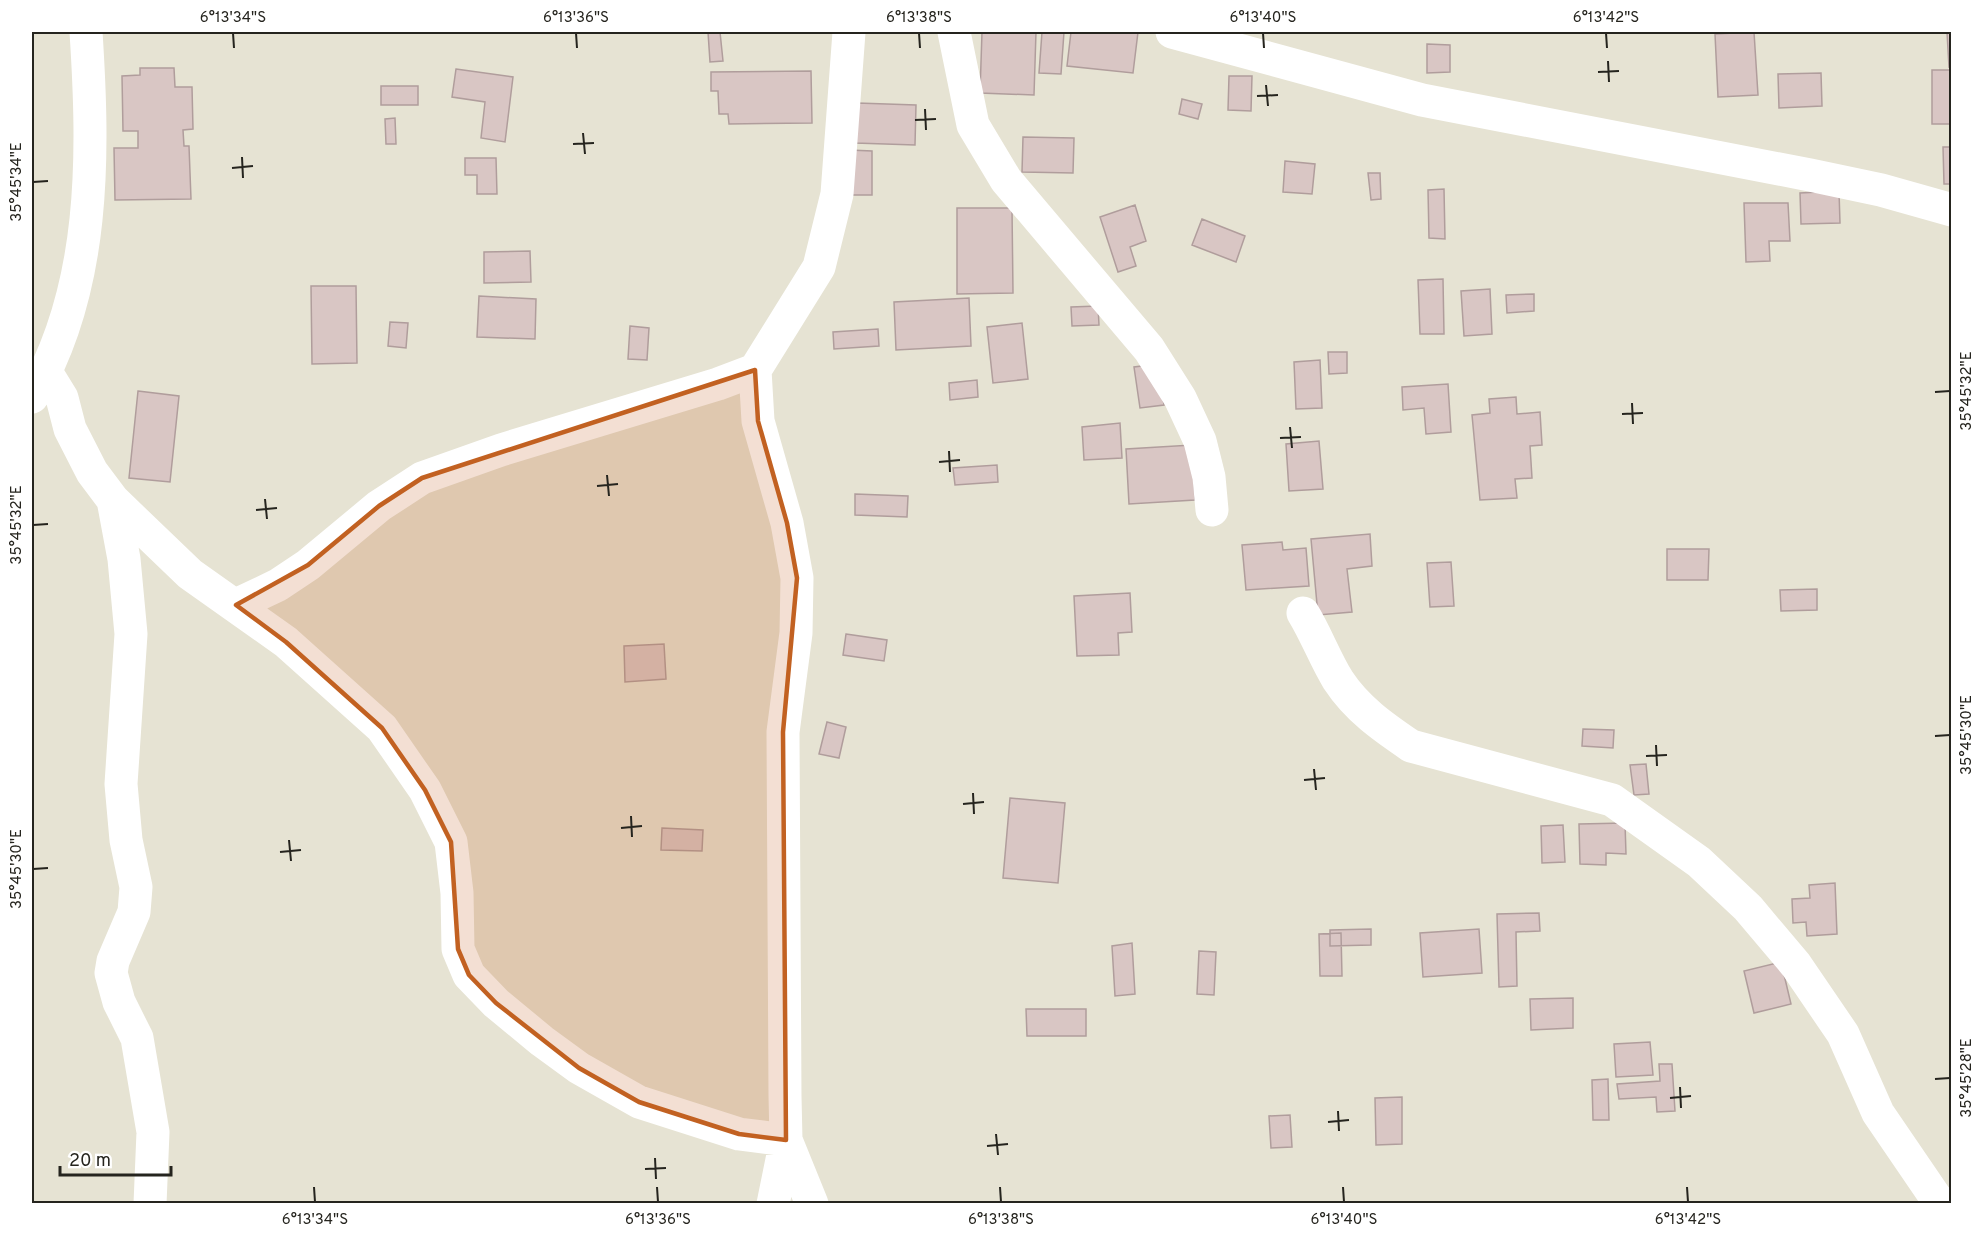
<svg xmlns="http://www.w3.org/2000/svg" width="1983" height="1235" viewBox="0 0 1983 1235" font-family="Overpass,sans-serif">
  <rect width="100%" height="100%" fill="#e6e3d3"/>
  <!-- building -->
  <path fill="#d9c6c4" stroke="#b09d9c" stroke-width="1.5" d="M708,32H720L723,61L710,62Z
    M982,32H1036L1034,95L980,93Z
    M1042,32H1064L1061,74L1039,73Z
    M1071,32H1138L1133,73L1067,66Z
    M1754,32L1758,95L1718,97L1715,34Z
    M1947,32H1952V66L1949,67Z
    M1427,44L1450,45V72L1427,73Z
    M140,68H174L175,87H192L193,129L183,130L184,146H189L191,199L115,200L114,148H138V131H123L122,76L140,75Z
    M456,69L513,77L505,142L481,138L485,102L452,97Z
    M1932,70H1952V124H1932Z
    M811,71L812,123L729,124L728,114H719L718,91H711V72Z
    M1821,73L1822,106L1779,108L1778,74Z
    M1229,76H1252L1251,111L1228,110Z
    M381,86H418V105H381Z
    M1182,99L1202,104L1198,119L1179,114Z
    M857,103L916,105L915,145L855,143Z
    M395,118L396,144H386L385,119Z
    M1023,137L1074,138L1073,173L1022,172Z
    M1943,147H1952V184H1944Z
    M849,150L872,151V195H848Z
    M465,158H496L497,194H477V175H465Z
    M1285,161L1315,164L1312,194L1283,192Z
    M1368,173H1380L1381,199L1371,200Z
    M1444,189L1445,239L1429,238L1428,190Z
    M1839,191L1840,223L1801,224L1800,193Z
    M1744,203H1788L1790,241H1769L1770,261L1746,262Z
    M1135,205L1146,241L1130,247L1136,266L1118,272L1100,217Z
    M957,208H1012L1013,293L957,294Z
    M1202,219L1245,236L1236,262L1192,245Z
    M530,251L531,282L484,283V252Z
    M1443,279L1444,334H1420L1418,280Z
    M311,286H356L357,363L312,364Z
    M1490,289L1492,334L1464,336L1461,291Z
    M1534,294V311L1507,313L1506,295Z
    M479,296L536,299L535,339L477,337Z
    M969,298L971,346L896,350L894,302Z
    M1098,306L1099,325L1072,326L1071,307Z
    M390,322L408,323L406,348L388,346Z
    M1022,323L1028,379L993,383L987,327Z
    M630,326L649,328L647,360L628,359Z
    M878,329L879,346L834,349L833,332Z
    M1328,352H1347V373L1329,374Z
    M1320,360L1322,408L1296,409L1294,362Z
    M1158,364L1164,405L1140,408L1134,367Z
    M977,380L978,397L950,400L949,383Z
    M1448,384L1451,432L1426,434L1424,408L1403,410L1402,387Z
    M138,391L179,396L170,482L129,478Z
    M1516,397L1517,414L1540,412L1542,445L1530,446L1532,478L1515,479L1517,498L1480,500L1472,415L1490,413L1489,399Z
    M1120,423L1122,458L1084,460L1082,427Z
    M1319,441L1323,489L1289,491L1286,444Z
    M1192,445L1195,500L1129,504L1126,449Z
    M997,465L998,482L955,485L953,468Z
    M855,494L908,496L907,517L855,515Z
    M1370,534L1372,566L1347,569L1352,612L1318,615L1311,539Z
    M1282,542L1283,550L1306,548L1309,586L1246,590L1242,545Z
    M1667,549H1709L1708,580H1667Z
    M1451,562L1454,606L1430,607L1427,563Z
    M1817,589V610L1781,611L1780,590Z
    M1130,593L1132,632L1118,633L1119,655L1077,656L1074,596Z
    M846,634L887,640L884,661L843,655Z
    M664,644L666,679L625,682L624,646Z
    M827,722L846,727L839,758L819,754Z
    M1583,729L1614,730L1613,748L1582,746Z
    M1646,764L1649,794L1634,795L1630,765Z
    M1010,798L1065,803L1058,883L1003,878Z
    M1625,823L1626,854L1606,853V865L1580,864L1579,824Z
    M1563,825L1565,862L1542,863L1541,826Z
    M662,828L703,830L702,851L661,850Z
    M1835,883L1837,934L1807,936L1806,922L1793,923L1792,899L1810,898L1809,885Z
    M1539,913L1540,931L1516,932L1517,986L1499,987L1497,914Z
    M1371,929V945L1330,946V930Z
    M1479,929L1482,973L1423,977L1420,933Z
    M1341,933L1342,976H1320L1319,934Z
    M1132,943L1135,994L1115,996L1112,946Z
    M1199,951L1216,952L1214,995L1197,994Z
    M1781,962L1791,1004L1754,1013L1744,971Z
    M1573,998V1028L1531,1030L1530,999Z
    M1026,1009H1086V1036H1027Z
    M1650,1042L1653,1075L1616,1077L1614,1044Z
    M1659,1064H1672L1675,1111L1657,1112L1656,1097L1619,1099L1617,1084L1660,1081Z
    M1608,1079L1609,1120H1593L1592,1080Z
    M1402,1097V1144L1376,1145L1375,1098Z
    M1290,1115L1292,1147L1271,1148L1269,1116Z"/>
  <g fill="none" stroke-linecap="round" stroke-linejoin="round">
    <!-- minor -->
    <path stroke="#fff" stroke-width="33" d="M954,32L973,125L1006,180L1149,349L1180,398L1200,441L1209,477L1212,510
      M1172,32L1422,100L1810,175L1881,190L1952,210
      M46,372L62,398L70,429L92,472L113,500L190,574L286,642L382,728L425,790L451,842L457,893L458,949L469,975L496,1003L542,1041L579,1068L639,1102L739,1134L786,1140L773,1204
      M32,397C96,287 94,155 86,32
      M113,500L124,559L131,634L121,784L126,840L136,887L134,912L113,961L111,973L119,1002L137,1038L153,1132L150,1204
      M236,605L278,585L308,565L379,506L422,478L501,450L718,384L755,370
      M1303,613C1316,634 1325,659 1338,680C1357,709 1383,727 1411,746L1612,800L1699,862L1748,908L1796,965L1843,1034L1878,1113L1936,1198L1943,1204
      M812,1204L786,1140L785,1096L783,732L796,633L797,578L787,523L758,421L755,370L819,267L837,194L849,32"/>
  </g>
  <!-- marked area -->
  <path fill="#c26121" fill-opacity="0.2" stroke="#c26121" stroke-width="4.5" stroke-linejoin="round" d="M755,370L758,421L787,523L797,578L783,732L786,1140L739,1134L639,1102L579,1068L496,1003L469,975L458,949L451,842L425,790L382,728L286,642L236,605L308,565L379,506L422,478Z"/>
  <!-- ticks -->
  <path fill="none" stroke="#25241e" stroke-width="2" d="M233,33L234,48M576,33L577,48M919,33L920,48M1263,33L1264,48M1606,33L1607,48M1608,61L1609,82M1598,72L1619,71M1266,85L1268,106M1257,96L1278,95M925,109L926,130M915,120L936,119M583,133L585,154M573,144L594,143M242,157L243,178M232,168L253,166M33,182L48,181M1935,392L1950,391M1632,403L1633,424M1622,414L1643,413M1290,427L1292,448M1280,438L1301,437M949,451L950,472M939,462L960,460M607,475L609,496M597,486L618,484M265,499L267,519M256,510L277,508M33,525L48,524M1935,736L1950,735M1656,745L1657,766M1646,756L1667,755M1314,769L1316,790M1304,780L1325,778M973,793L974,814M963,804L984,802M631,816L632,837M621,828L642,826M289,840L291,861M280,852L301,850M33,869L48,868M1935,1079L1950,1078M1680,1087L1681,1108M1670,1098L1691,1096M1338,1111L1339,1131M1328,1122L1349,1120M996,1134L998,1155M987,1146L1008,1144M655,1158L656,1179M645,1169L666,1168M314,1187L315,1202M657,1187L658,1202M1000,1187L1001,1202M1343,1187L1344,1202M1687,1187L1688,1202"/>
  <!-- border -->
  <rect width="1983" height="1235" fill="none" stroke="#ffffff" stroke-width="66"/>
  <!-- scale -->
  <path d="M60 1166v9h111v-9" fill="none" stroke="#25241e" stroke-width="3"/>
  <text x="69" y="1166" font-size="18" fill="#25241e" stroke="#ffffff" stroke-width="4.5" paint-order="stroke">20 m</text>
  <rect x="33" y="33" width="1917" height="1169" fill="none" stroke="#25241e" stroke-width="2"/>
  <g font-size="15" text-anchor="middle" fill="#25241e">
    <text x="233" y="22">6°13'34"S</text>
    <text x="576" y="22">6°13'36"S</text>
    <text x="919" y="22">6°13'38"S</text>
    <text x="1263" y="22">6°13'40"S</text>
    <text x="1606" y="22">6°13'42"S</text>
    <text transform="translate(16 182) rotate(-90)" y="5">35°45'34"E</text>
    <text transform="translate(1966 391) rotate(-90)" y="5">35°45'32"E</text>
    <text transform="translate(16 525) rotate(-90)" y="5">35°45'32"E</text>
    <text transform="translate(1966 735) rotate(-90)" y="5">35°45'30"E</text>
    <text transform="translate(16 869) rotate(-90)" y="5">35°45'30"E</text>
    <text transform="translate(1966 1078) rotate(-90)" y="5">35°45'28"E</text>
    <text x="315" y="1224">6°13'34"S</text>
    <text x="658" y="1224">6°13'36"S</text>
    <text x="1001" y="1224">6°13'38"S</text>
    <text x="1344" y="1224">6°13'40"S</text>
    <text x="1688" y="1224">6°13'42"S</text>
  </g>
</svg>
